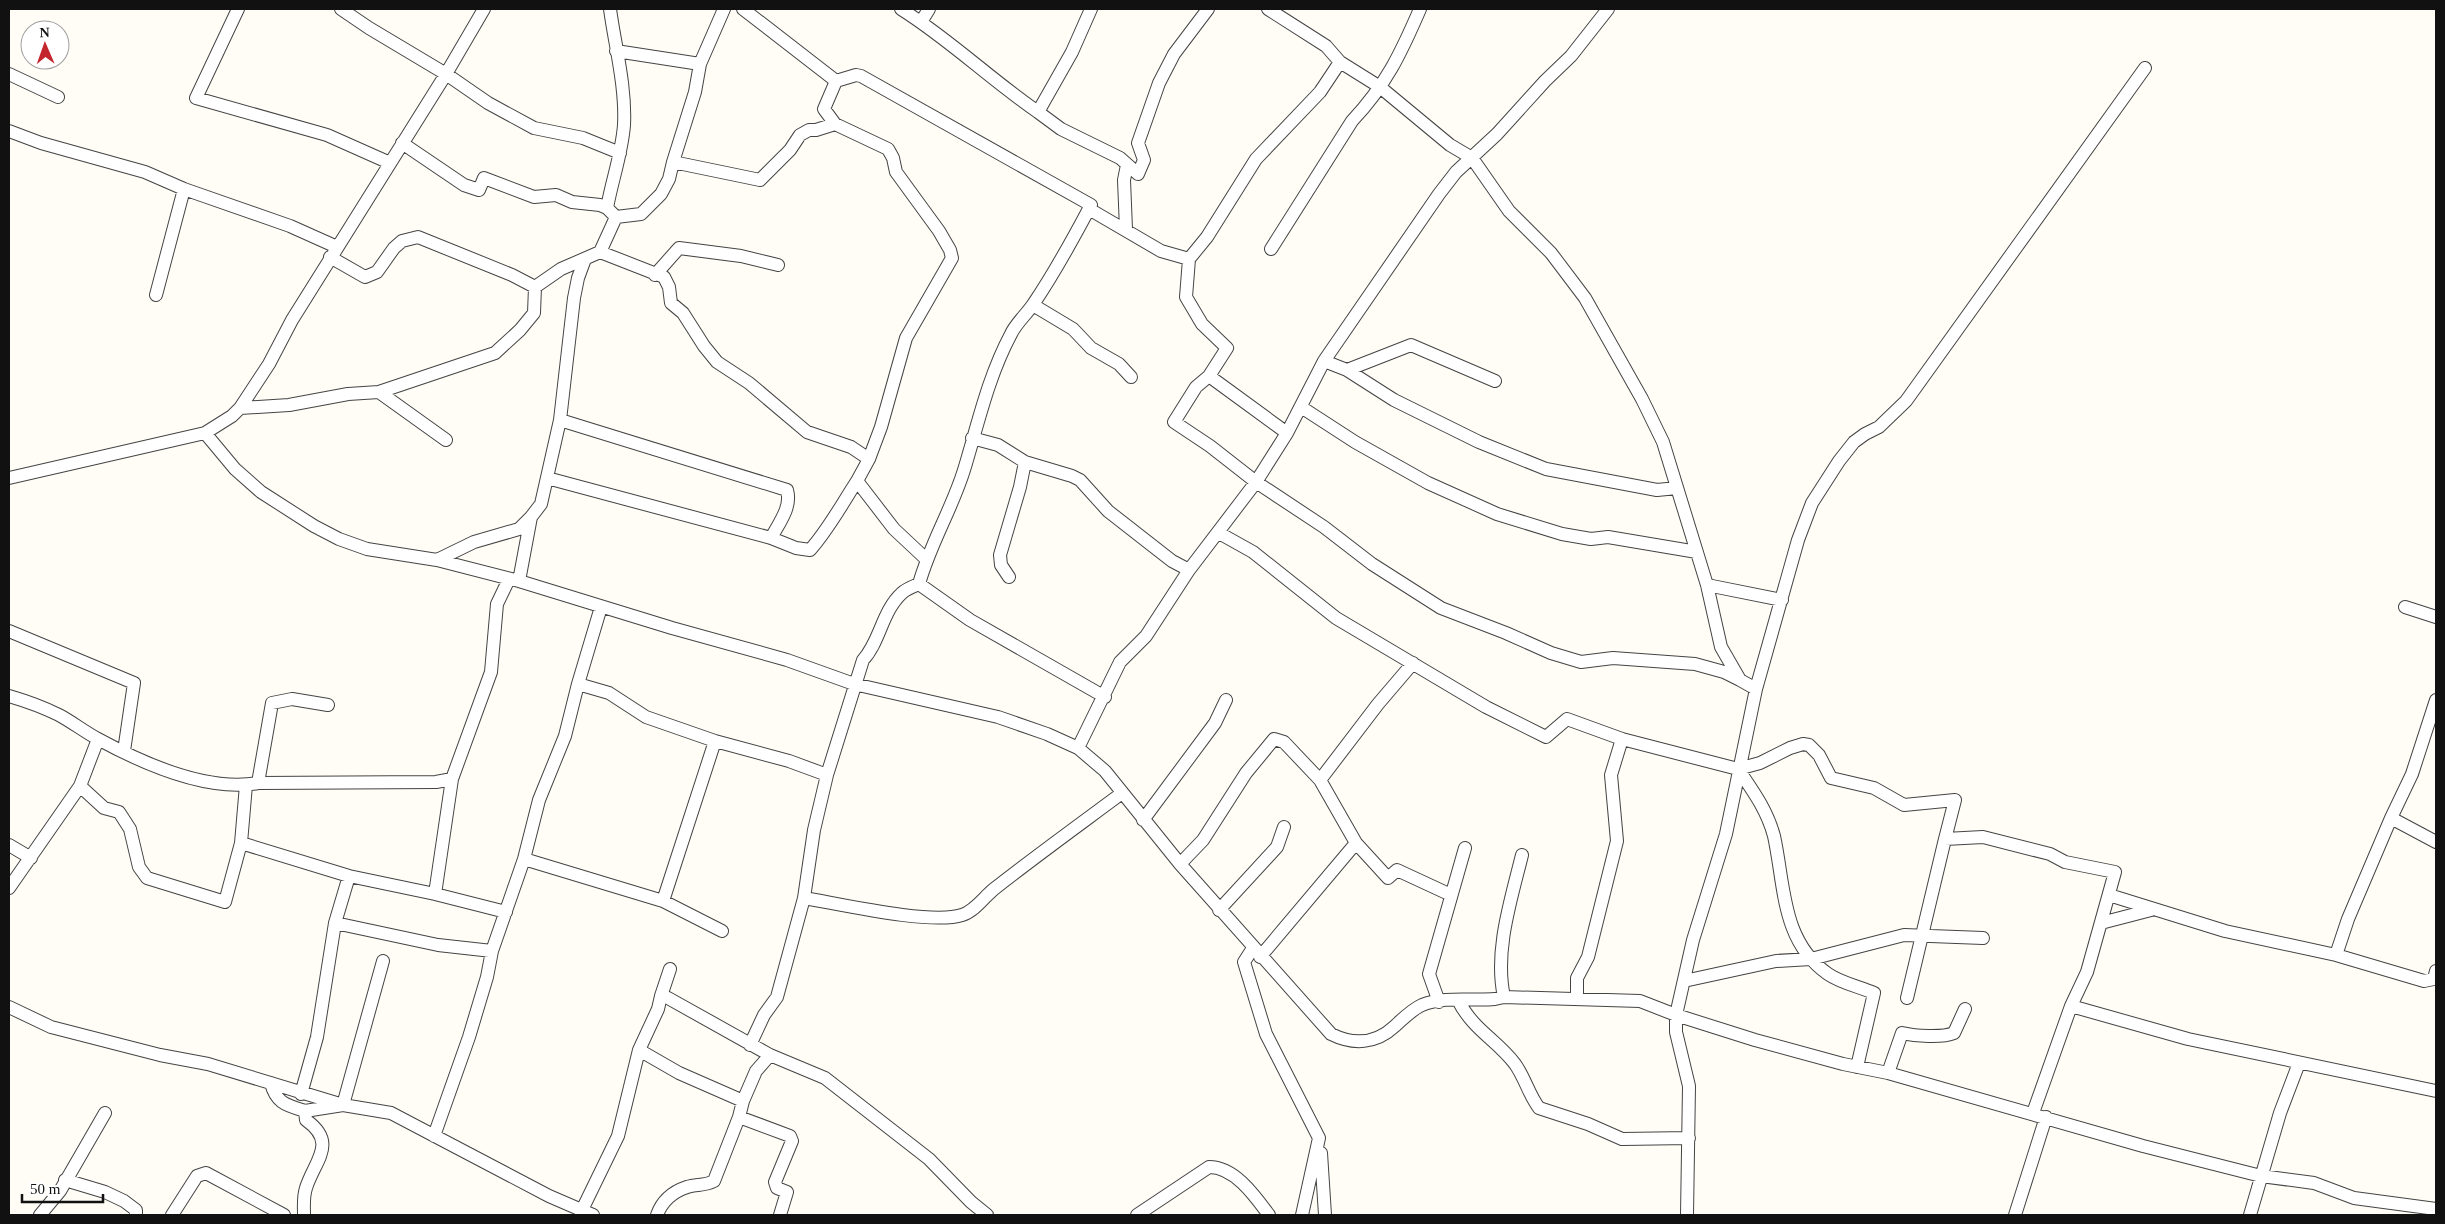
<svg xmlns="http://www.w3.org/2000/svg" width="2445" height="1224" viewBox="0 0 2445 1224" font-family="'Times New Roman',serif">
  <rect width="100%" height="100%" fill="#fffdf5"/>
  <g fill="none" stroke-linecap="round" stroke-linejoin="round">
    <!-- minor casing -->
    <g stroke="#444" stroke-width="14">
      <path id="minor" d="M238,9L196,98L327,135L390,163
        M341,9L369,28L446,74L488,103L534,128L583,138L620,153
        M743,9L836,81
        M901,9C949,39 990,79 1038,112L1072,52L1091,9
        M1268,9L1326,46L1340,62L1380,87L1450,145L1472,158L1509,211L1551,253L1585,298L1642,399L1663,442L1707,585L1721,647L1740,680L1756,689
        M921,22L929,9
        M616,51L700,64L724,9
        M9,74L58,97
        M1038,112L1061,129L1120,158L1138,174L1144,160L1138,143L1159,83L1174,54L1208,9
        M9,131L41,143L145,172L184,189L290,226L337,247
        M402,143L464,185L479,190L484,178L534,197L556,195L572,202L600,205L607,208
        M673,162L760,180L790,150L800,135L809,130H816L835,124
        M1089,209L1161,251L1189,259L1186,297L1202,324L1227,348L1209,376
        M616,217L641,214L661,194L669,179L673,162L695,92L700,64
        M1126,229L1124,180L1127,165
        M1271,249L1352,121C1386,85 1401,53 1420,9
        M600,252L664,277L669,287L671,303L683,313L704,346L717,362L749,383L807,432L851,447L869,459
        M330,257L365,277L377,272L394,248L402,241L418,237L512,275L535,287
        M1189,259L1207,237L1256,159L1320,92L1340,62
        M655,275L679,248L741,256L778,265
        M156,295L184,189
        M1033,305L1073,329L1091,348L1119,364L1131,377
        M1324,361L1347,370L1394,400L1479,442L1546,469L1657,490L1677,488
        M1347,370L1411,345L1495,381
        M379,392L446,440
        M1301,407L1355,442L1428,483L1497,514L1562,534L1591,539L1608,537L1697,552
        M240,408L289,405L348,394L379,392L495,353L520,330L534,313L535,287L561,269L600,252L616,217L607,208C612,180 622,153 624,125C626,86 615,46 610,9
        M560,420L787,490C792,507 779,523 771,538
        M205,433L235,469L261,492L314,526L339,539L367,549L437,560L519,581L672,628L787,660L854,684L998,717L1047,734L1078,748L1105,771L1180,864L1331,1034C1353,1045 1376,1044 1395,1026C1403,1019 1411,1010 1422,1005C1444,996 1472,1001 1495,999L1504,997L1640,1001L1676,1015L1755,1040L1843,1064L1888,1073L2143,1146L2261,1176L2314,1183L2354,1198L2436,1209
        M1287,433L1209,376L1196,387L1174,422L1210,446L1256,482L1324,527L1372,564L1441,608L1506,633L1551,653L1581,662L1613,658L1695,664L1724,672L1740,680
        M972,438L998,445L1025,462L1072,476L1080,480L1108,511L1172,561L1189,570
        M9,478L205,433L232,416L240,408L269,364L292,320L446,74L484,9
        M547,478L771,538L796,548L810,550C828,530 842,504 857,481
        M1219,533L1253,552L1336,618L1486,707L1546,737L1567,719L1622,739L1738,769L1760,763L1790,748L1803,744L1809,745L1819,755L1831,778L1874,788L1904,805L1955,800L1945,839L1983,837L2050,854L2065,862L2115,872L2087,972L2071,1006L2033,1113
        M437,560L474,542L519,529L531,517
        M1009,577L1001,565L1000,555L1020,487L1025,462
        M519,581L531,517L541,504L560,420L574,298L578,278L585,259
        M919,584L970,620L1105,697
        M1707,585L1782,600
        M2405,607L2436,617
        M9,631L134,683L124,751
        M578,684L609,693L646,717L715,741L789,761L827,775
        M9,696C26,701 43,707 59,715C72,722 85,732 98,739C142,763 207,792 258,783L436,782L452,779
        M1078,748L1120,662L1146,636L1189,570L1256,482L1287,433L1324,361L1439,194L1456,172L1497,134L1545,81L1571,56L1608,9
        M1738,769C1753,791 1767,810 1774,836C1785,886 1781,941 1828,974C1841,983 1860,987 1874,993L1857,1067
        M1320,780L1378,704L1413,663
        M258,783L272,703L292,699L328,705
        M80,786L104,808L119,812L130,829L139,867L147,878L225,902L241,843L246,785
        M2391,818L2412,774L2436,700
        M1143,820L1215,723L1226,700
        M241,843L349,876L435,894L506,912
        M9,845L31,858
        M524,859L663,901L722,931
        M1180,864L1203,840L1246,773L1274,739L1284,742L1320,780L1356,843L1388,878L1397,870L1451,895
        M9,888L80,786L98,739
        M435,894L452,779L491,672L497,604L509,579
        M2109,895L2225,931L2336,955L2348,919L2391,818L2436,842
        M804,898C840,904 931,925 962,915C975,911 984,897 994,889C1036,856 1079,825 1122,793
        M663,901L715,741
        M1219,910L1277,847L1284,827
        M335,923L438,945L492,951
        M2101,923L2151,910
        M1253,948L1244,962L1266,1034L1319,1138L1302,1215
        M2336,955L2424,981L2434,979L2436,971
        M1260,957L1356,843
        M1684,981L1776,961L1811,959L1904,935L1983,938
        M661,996L670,969
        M1504,997C1494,951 1511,900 1522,855
        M1577,998V978L1588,957L1617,841L1611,775L1622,739
        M1907,998L1945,839
        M1458,1000C1473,1030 1497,1040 1515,1064C1525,1078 1529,1095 1539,1108L1588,1124L1622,1139L1689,1138
        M1439,1002L1429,974L1465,848
        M2071,1006L2188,1039L2436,1091
        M9,1007L51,1027L160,1055L208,1064L343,1105L391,1113L549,1196L593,1215
        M750,1045L764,1015L777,997L804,898L814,830L827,775L863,660C880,642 882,611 902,593C906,589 914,586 919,584C930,544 952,509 964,470C978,424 988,377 1011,334C1016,323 1027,314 1034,303C1055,272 1073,239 1091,205L861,76L856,75L836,81L824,109L835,124L888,149L893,158L896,172L939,231L950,250L952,258L906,338L881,427L869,459L857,481L894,529L926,559
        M639,1050L658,1009L661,996L668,998L770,1055L825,1078L929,1159L971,1202L987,1215
        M1888,1073L1902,1033C1915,1036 1942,1038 1954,1033L1965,1009
        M271,1083C276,1103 286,1105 305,1111
        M301,1094L317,1037L335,923L349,876
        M739,1117L790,1136L792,1141L775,1182L777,1188L787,1192L780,1215
        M434,1136L469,1037L487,977L492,951L524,859L539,800L565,736L578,684L601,607
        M1321,1153L1325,1215
        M65,1180L105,1192L124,1201L136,1210V1215
        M582,1210L618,1136L639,1050L679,1073L743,1101L756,1071L770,1055
        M40,1215L60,1191L105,1113
        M172,1215L197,1176L206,1173L284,1215
        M304,1215C304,1206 303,1197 306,1188C315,1160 338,1143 306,1120L305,1111L343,1105L383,961
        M657,1215C662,1201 672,1192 687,1187C696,1184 705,1186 714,1181L739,1117L743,1101
        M1137,1215L1209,1167C1235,1167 1255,1196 1269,1215
        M1687,1215L1689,1086L1676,1032V1015L1693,940L1726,834L1756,689L1798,540L1812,503L1839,461L1854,442L1865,434L1879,427L1906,401L2145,68
        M2015,1215L2046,1117
        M2250,1215L2280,1113L2299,1063"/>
    </g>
    <!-- minor -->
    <use href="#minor" stroke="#fff" stroke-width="12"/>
  </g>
  <!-- border -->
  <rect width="2445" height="1224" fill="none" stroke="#111111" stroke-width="20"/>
  <!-- north arrow -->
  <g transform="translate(45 45) rotate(358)"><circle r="24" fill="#ffffff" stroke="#a0a0a0"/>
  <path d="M0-4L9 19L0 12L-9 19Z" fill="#c4262e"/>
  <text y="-8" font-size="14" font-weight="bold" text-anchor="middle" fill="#111111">N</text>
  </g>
  <!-- scale -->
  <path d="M22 1194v8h81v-8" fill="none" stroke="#111111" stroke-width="2.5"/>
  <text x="30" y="1194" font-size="15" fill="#111111" stroke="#ffffff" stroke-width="4" paint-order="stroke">50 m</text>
</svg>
